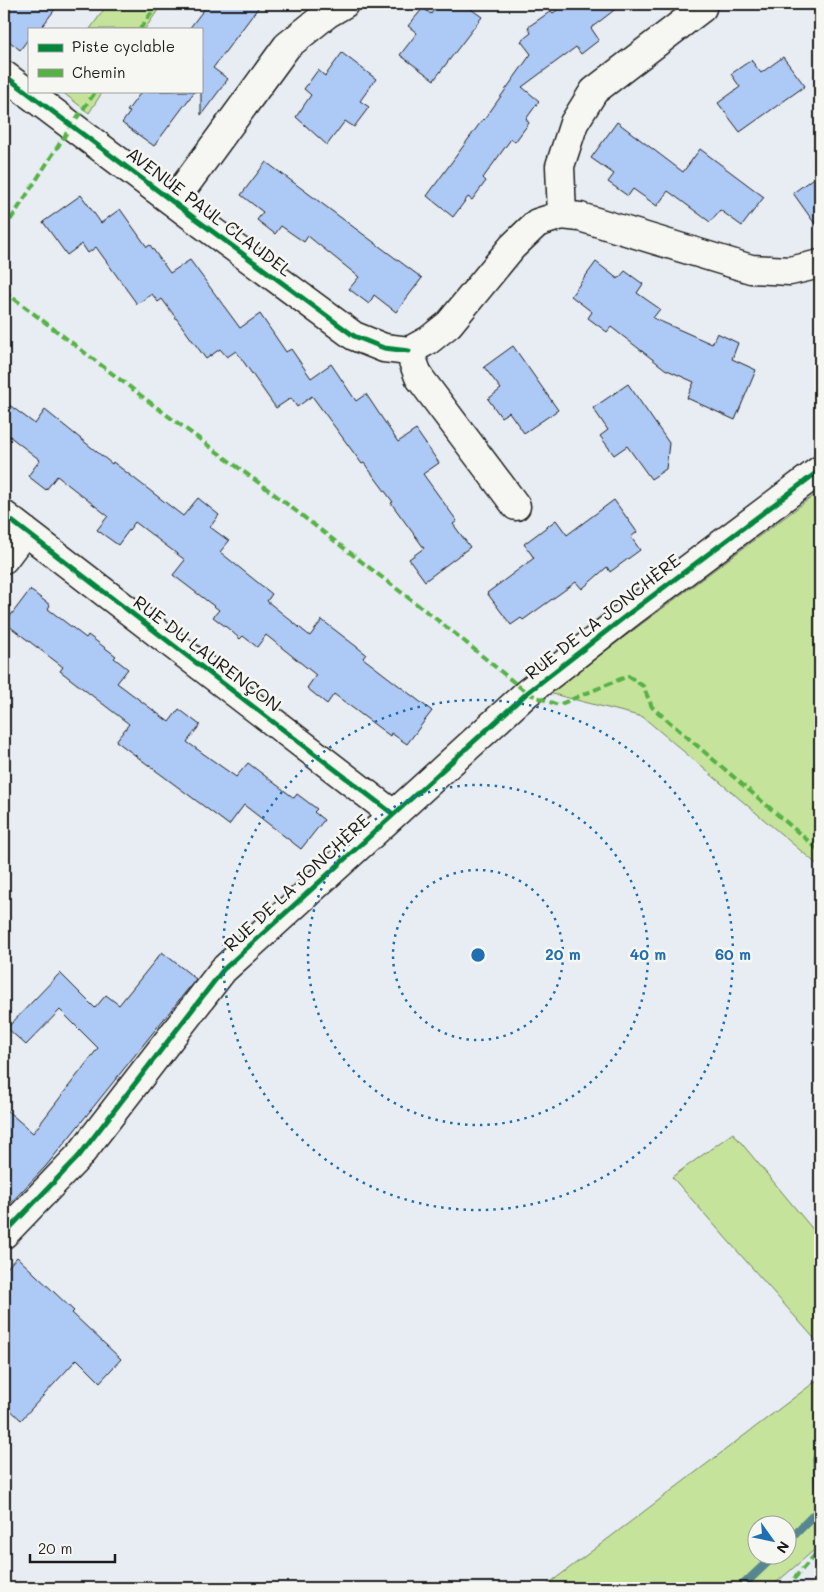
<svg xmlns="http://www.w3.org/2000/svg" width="824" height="1592" viewBox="0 0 824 1592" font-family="Mali,sans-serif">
  <rect width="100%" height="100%" fill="#e7edf3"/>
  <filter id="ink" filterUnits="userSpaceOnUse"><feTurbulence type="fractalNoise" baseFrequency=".02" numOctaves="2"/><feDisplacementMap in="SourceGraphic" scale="10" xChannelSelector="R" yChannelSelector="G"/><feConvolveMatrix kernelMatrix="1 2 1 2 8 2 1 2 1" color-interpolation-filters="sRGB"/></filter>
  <g filter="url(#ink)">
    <!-- green -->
    <path fill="#c5e39b" stroke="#70805c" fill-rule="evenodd" d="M108,4H162L145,29H90Z
      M61,91H103L89,113Z
      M820,491V867L643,717L549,693Z
      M733,1133L820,1238V1345L672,1177Z
      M820,1378V1545L770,1588H543ZM786,1524V1554H756V1524Z"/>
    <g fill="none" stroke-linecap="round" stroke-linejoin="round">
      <!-- stream -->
      <path stroke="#57868f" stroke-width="9" d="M786,1543L820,1509L817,1459L820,1457
        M740,1588L776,1554"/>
    </g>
    <!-- building -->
    <path fill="#adc9f6" stroke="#1c1c1c" d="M4,4H59L40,29H29V38L20,50L4,37Z
      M208,4H261L213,68L228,79L201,115V29H189Z
      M438,4H464L482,17L434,80L400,55L417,33L408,26L423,8L431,14Z
      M566,4H622L591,28L599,40L581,54L576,47L522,87L539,101L526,119L529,123L515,142L511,139L483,178L486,181L472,200L468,197L453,217L427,196L483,119L484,120L531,54L521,41L531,33L528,27L551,11L553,13Z
      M342,53L376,79L360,101L369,107L354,127L345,121L327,145L296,117L311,95L304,89L318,70L325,76Z
      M783,57L805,86L740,132L718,103L740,87L731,74L751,60L761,73Z
      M142,91H195L154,146L122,123L130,112L127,111Z
      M617,122L683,172L700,149L764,197L742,226L720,210L710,222L668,191L657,206L633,189L628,196L608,182L614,174L591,158Z
      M266,162L422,278L396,312L374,295L369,304L349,289L359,277L308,236L304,242L281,226L275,234L257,220L263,212L241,195Z
      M820,173V231L793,193Z
      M81,195L101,223L120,209L147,247L150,245L170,273L190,260L240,328L260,314L286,352L291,349L311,378L331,364L356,401L366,394L398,442L416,430L439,463L423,474L457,521L453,524L470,547L425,581L409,559L424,548L391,503L393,502L364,463L362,464L312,396L297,407L291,398L276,408L236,351L227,357L220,349L206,359L162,299L158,302L152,294L137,304L96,247L88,253L82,244L67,255L43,222Z
      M596,262L618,279L625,271L643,284L637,293L660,309L653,318L712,344L717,333L738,343L732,359L756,370L735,420L687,398L694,382L665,369L611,327L607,332L588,318L592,312L571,296Z
      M513,346L558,410L524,433L509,412L501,417L488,399L501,389L484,367Z
      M628,384L669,443L666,469L651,479L627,446L614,455L600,436L608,430L593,408Z
      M4,401L35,424L45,410L112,464L113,462L183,516L198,498L219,515L210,527L229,541L220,552L272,594L267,601L310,636L322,620L366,654L363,658L432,711L407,744L391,733L390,736L334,694L327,704L307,688L316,675L266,635L257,647L243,636L240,639L230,630L213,617L219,610L173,575L185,560L135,522L118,545L97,530L108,516L57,476L46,490L28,476L40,460L4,432Z
      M614,500L637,532L631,537L640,550L610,572L607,567L582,589L576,582L523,620L521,618L511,625L487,593L534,558L524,544L556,520L567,535Z
      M30,590L50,605L48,609L86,638L88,635L116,656L114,658L128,669L117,683L169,722L179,709L200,725L187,742L236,777L248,763L294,798L297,794L317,809L314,812L324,820L301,849L244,805L229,825L116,741L129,724L60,671L63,667L5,623Z
      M162,952L196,979L46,1166L4,1210V1108L33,1133L98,1048L60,1010L26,1045L7,1028L60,973L95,1008L106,995L119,1005Z
      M17,1257L74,1311L72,1313L121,1359L100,1382L77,1359L21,1420L4,1404V1271Z"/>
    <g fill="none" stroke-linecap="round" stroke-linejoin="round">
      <!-- minor casing -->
      <g stroke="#1c1c1c" stroke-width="31">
        <path id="minor" d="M4,75L197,220L354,336L384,348L409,351
          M173,202L287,46L327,14L344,4
          M562,215L560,166L574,123L594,91L702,8
          M409,351L429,340L449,324L512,247L537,223L562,215L580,217L751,269L790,271L820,264
          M409,351L419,377L516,506
          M4,515L393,814
          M4,559L25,531
          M4,1234L79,1156L223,970L527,693L631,612L820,470"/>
      </g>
      <!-- minor -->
      <use href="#minor" stroke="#f6f6f2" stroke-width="28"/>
      <!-- quiet -->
      <path stroke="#55b145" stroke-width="4" stroke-dasharray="8 4" stroke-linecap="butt" d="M140,29L158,4
        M4,230L71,126L96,91
        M4,291L156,407L270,491L458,636L527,693L558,705L628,676L643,686L652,707L820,851
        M786,1588L820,1549"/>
      <!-- cycleway casing -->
      <g stroke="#f6f6f2" stroke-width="8">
        <path id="cycleway" d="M4,75L197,220L354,336L384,348L409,351
          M4,515L393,814
          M4,1234L79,1156L223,970L527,693L631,612L820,470"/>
      </g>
      <!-- cycleway -->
      <use href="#cycleway" stroke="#00873e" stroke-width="5"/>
    </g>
  </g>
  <!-- distance rings -->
  <g fill="none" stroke="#1f6fb2" stroke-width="2.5" stroke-dasharray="2.5 5">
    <circle cx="478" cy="955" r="85"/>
    <circle cx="478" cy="955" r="170"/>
    <circle cx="478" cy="955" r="255"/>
  </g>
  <g text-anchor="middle" stroke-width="5" stroke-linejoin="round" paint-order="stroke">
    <!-- street labels -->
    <g font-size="18" fill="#1c1c1c" stroke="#f6f6f2">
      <text transform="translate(209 212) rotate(37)" y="6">AVENUE PAUL CLAUDEL</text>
      <text transform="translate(603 617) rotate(-38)" y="6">RUE DE LA JONCHÈRE</text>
      <text transform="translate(207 654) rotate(37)" y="6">RUE DU LAURENÇON</text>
      <text transform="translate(297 883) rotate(-43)" y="6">RUE DE LA JONCHÈRE</text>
    </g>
  </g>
  <circle cx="478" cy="955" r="8" fill="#1f6fb2" stroke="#f6f6f2" stroke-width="2.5"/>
  <g font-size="15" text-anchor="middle" font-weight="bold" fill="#1f6fb2" stroke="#f6f6f2" stroke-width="5" stroke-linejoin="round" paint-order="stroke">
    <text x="563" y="960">20 m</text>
    <text x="648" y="960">40 m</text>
    <text x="733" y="960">60 m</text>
  </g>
  <!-- margin -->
  <rect width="824" height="1592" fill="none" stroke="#f6f6f2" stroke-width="20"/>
  <rect x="10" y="10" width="804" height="1572" fill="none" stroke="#1c1c1c" stroke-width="2" filter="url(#ink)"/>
  <!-- legend -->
  <rect x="28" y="28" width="175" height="65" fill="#f6f6f2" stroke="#9f9f9c"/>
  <rect x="38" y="44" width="25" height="8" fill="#00873e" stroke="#9f9f9c"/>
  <text x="72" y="52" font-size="15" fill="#1c1c1c">Piste cyclable</text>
  <rect x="38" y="69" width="25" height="8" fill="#55b145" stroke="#9f9f9c"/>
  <text x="72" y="78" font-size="15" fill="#1c1c1c">Chemin</text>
  <!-- north arrow -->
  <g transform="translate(772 1540) rotate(123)"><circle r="24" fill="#f6f6f2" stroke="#9f9f9c"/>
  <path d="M0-4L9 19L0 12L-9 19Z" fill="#1f6fb2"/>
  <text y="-8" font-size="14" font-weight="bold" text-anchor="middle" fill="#1c1c1c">N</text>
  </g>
  <!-- scale -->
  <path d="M30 1554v8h85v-8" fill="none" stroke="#1c1c1c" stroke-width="2.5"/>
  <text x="38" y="1554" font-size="15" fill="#1c1c1c" stroke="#f6f6f2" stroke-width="4" paint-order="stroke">20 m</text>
</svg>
